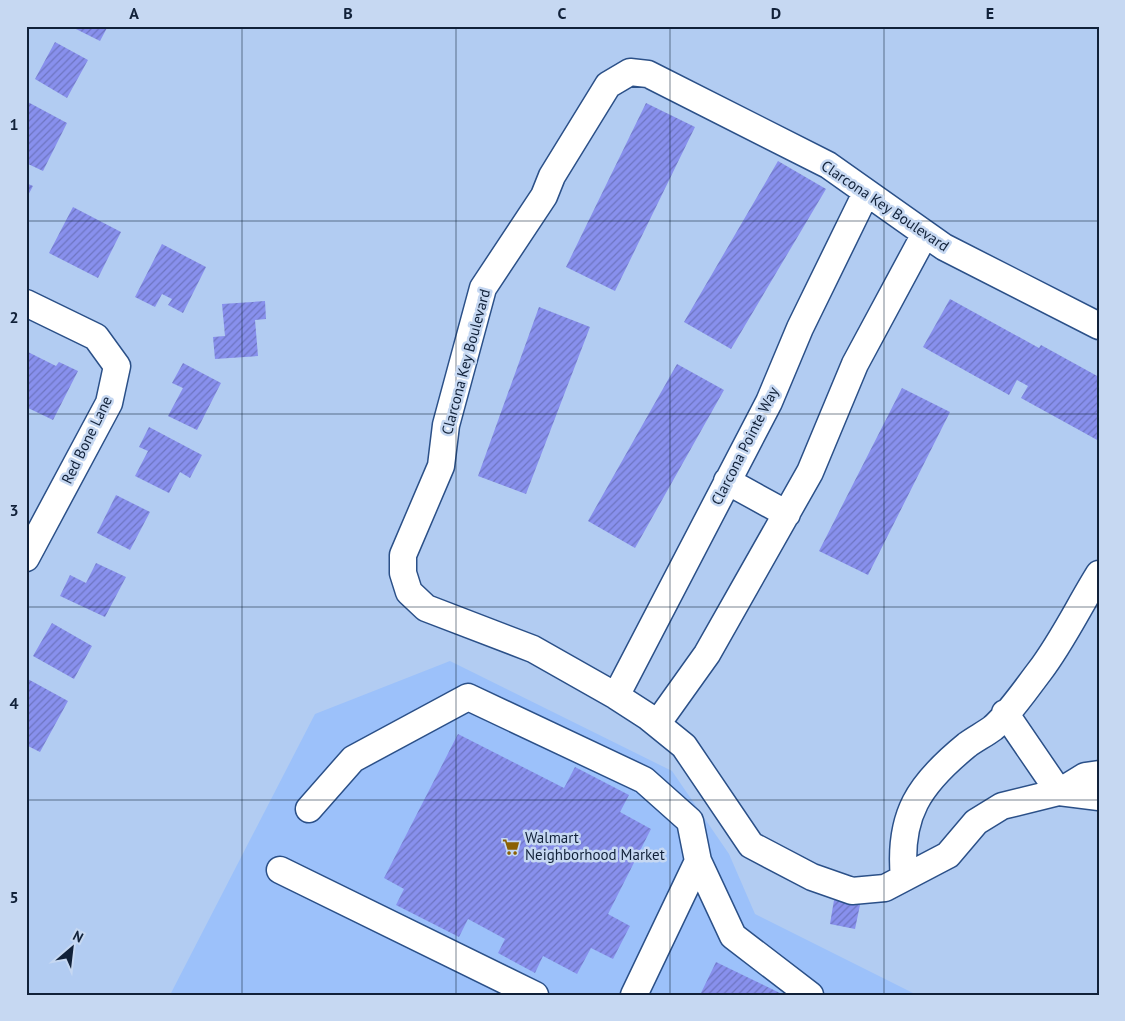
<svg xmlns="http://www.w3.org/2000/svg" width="1125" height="1021" viewBox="0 0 1125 1021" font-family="'PT Sans',sans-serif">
  <defs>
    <pattern id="building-hatch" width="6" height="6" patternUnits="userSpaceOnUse" patternTransform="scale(1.25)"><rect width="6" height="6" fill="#8890ed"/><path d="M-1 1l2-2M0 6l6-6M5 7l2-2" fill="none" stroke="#6e75c1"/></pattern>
  </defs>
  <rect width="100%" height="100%" fill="#b2ccf2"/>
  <!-- built -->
  <path fill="#9cc1fa" d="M450,661L672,771L729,854L755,914L917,995H170L315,714Z"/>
  <!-- building -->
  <path fill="url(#building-hatch)" d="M70,26H108L100,41Z
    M55,42L88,60L67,98L35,79Z
    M26,101L67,123L43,171L26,163Z
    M646,103L695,127L615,291L566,267Z
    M778,161L826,189L731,349L684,322Z
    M26,183L33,186L26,199Z
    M73,207L121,232L98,278L49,253Z
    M162,244L206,267L183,313L168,305L172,299L162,294L155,307L135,297Z
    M950,299L1039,348L1041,345L1099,377V441L1021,398L1028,386L1017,380L1009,395L923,347Z
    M265,301L266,319L255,320L258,356L215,359L213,337L225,336L222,304Z
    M539,307L590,327L526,494L478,476Z
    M26,351L56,366L59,362L78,371L53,420L26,407Z
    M183,363L221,383L197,430L168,416L183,388L172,383Z
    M677,364L724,390L635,548L588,521Z
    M902,388L950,412L868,575L819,551Z
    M149,427L202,455L190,478L180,472L169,493L135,476L148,451L139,447Z
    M116,495L150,512L130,550L97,533Z
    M96,563L126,577L105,617L60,596L70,575L86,583Z
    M52,623L92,646L74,679L33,656Z
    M26,678L68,701L40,752L26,745Z
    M458,734L564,788L575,767L629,795L620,812L651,829L608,914L630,926L613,959L591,948L577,974L543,956L535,973L498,953L505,939L468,919L459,937L396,905L404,889L384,878Z
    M834,900L860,905L855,929L830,924Z
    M716,962L784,995H700Z"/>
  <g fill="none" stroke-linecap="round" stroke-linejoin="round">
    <!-- minor casing -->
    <g stroke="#2b5088" stroke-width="29">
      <path id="minor" d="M26,303L96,337L117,366L109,403L26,558
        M1099,326L944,247L828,165L648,74L630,72L608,85L552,176L544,196L483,288L446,425L441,466L403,555V573L409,592L426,608L533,649L616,696L647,716L684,746L751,845L812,877L852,891L885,888L948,855L976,822L1002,806L1059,792L1085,776L1099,774
        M727,481L787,514
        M616,696L769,402L800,328L866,193
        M1005,713L1059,792L1099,797
        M657,724L707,654L810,472L855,364L925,234
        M309,809L353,759L468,697L644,780L690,821L698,861L634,995
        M698,861L733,936L810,995
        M280,870L535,995
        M904,878C898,815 919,784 967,745C975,739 985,734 993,728C1009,714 1026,689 1039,672C1062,642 1079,606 1099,574"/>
    </g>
    <!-- minor -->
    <use href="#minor" stroke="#fff" stroke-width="26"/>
  </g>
  <!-- grid -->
  <path fill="none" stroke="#112139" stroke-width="1" stroke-opacity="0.55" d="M242,26V995M456,26V995M670,26V995M884,26V995M26,221H1099M26,414H1099M26,607H1099M26,800H1099"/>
  <!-- icons -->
  <defs>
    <g id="supermarket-bare" transform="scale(1.35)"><path d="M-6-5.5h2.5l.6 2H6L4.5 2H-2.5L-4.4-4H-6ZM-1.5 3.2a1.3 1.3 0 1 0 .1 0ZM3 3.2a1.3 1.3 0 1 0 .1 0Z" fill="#8b6103" stroke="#c6d8f2" stroke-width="2.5" paint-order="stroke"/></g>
  </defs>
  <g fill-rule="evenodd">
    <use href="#supermarket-bare" x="511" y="847"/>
  </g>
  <g text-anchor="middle" stroke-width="5" stroke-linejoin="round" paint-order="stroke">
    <!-- street labels -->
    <g font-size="15" fill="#112139" stroke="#c6d8f2">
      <text transform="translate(885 206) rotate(34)" y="5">Clarcona Key Boulevard</text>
      <text transform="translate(466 362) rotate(-75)" y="5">Clarcona Key Boulevard</text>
      <text transform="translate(87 440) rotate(-64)" y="5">Red Bone Lane</text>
      <text transform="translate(745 446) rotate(-63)" y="5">Clarcona Pointe Way</text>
    </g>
    <!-- poi labels -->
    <g font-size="15" fill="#112139" stroke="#c6d8f2" text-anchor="start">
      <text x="525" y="843">Walmart<tspan x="525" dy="17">Neighborhood Market</tspan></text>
    </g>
  </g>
  <!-- border -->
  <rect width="1125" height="1021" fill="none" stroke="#c6d8f2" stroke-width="55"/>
  <!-- north arrow -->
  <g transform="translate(72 948) rotate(28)" stroke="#c6d8f2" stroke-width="4" paint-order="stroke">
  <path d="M0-4L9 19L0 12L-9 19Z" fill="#112139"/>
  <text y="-8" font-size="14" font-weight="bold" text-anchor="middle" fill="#112139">N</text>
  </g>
  <rect x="28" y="28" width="1070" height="966" fill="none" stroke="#112139" stroke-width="2"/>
  <g font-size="16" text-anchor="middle" font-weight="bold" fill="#112139">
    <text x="134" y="19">A</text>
    <text x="348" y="19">B</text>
    <text x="562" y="19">C</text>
    <text x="776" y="19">D</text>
    <text x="990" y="19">E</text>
    <text x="14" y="130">1</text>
    <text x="14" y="323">2</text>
    <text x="14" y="516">3</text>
    <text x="14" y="709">4</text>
    <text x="14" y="903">5</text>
  </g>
</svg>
